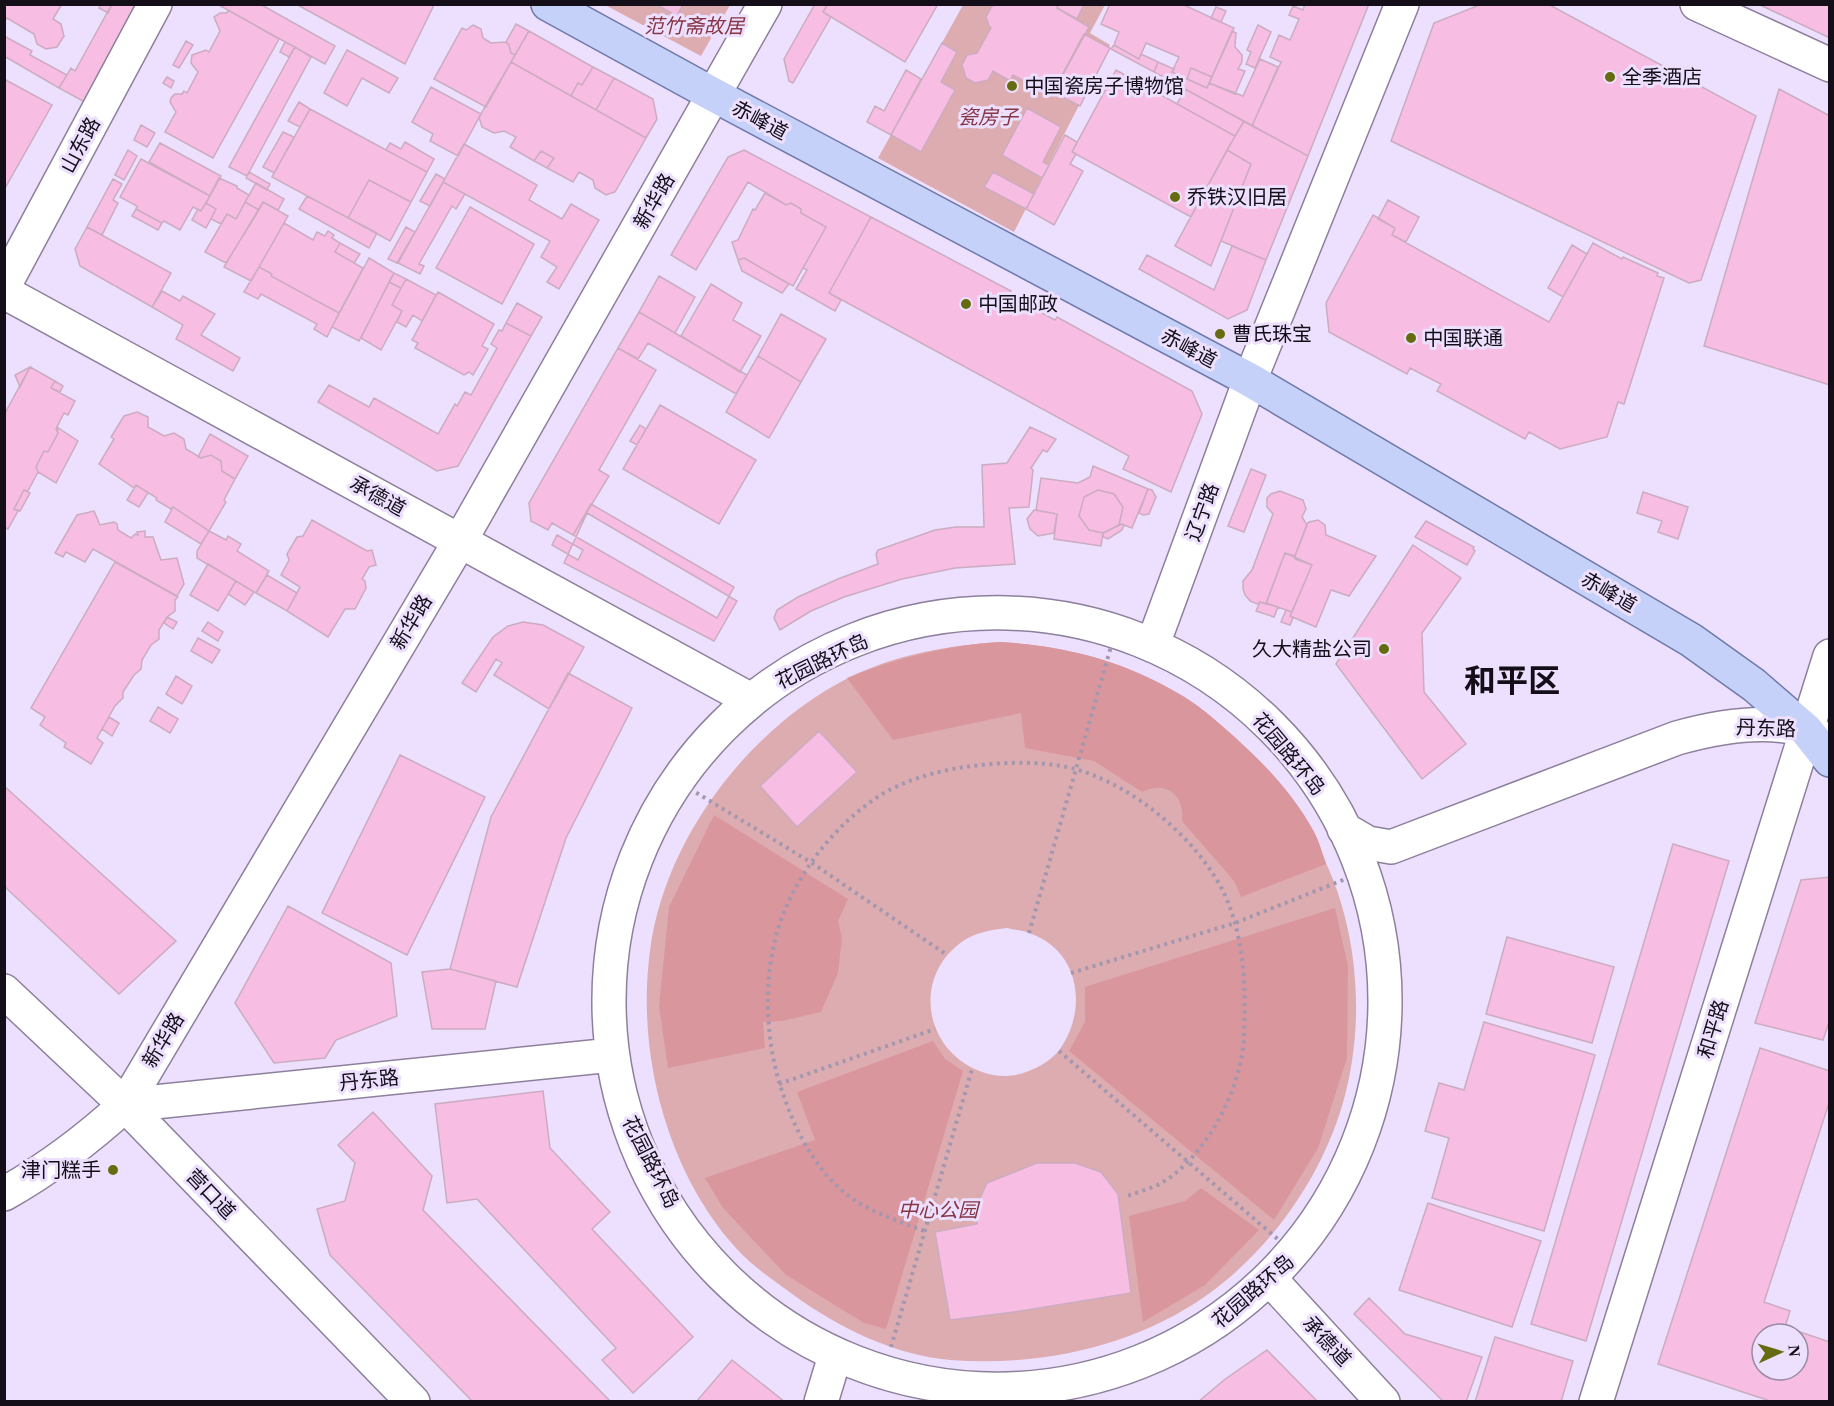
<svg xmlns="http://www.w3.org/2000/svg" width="1834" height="1406" viewBox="0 0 1834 1406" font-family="'Times New Roman','Noto Sans SC',serif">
  <rect width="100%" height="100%" fill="#eddffe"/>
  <!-- green -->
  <path fill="#ddacb0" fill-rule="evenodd" d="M605,5H730L701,56Z
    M963,5H1105L1090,33L1110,45L1014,232L878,158Z
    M1000,642C1093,648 1165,674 1235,737C1263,764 1296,797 1314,832C1319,842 1322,853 1326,863C1360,937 1365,1029 1342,1106C1320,1180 1269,1251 1207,1295C1134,1347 1038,1367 950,1360C895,1355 839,1328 795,1296C780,1285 764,1274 750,1262C712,1227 684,1177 668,1129C649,1073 642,1010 650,951C664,840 748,729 848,678C894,655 949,645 1000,642ZM1007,928C1014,930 1022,930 1029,933C1078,949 1088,1006 1062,1046C1054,1059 1040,1067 1026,1072C1013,1077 998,1077 985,1073C925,1054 910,978 963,941C976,932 992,930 1007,928Z"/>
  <!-- forest -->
  <path fill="#da969d" d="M1000,642C1067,646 1125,661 1183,696C1205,709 1224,728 1243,745C1270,769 1295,798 1313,830C1319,840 1322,853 1326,864L1241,897L1234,881L1182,821C1185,795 1166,780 1142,792L1094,761L1025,748L1021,713L893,740L847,678C897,658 947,645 1000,642Z
    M714,815L848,899L838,921L842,938L838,973L821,1012L782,1021L763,1022L765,1048L668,1068L659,1006L669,907Z
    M1335,908L1348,966L1347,1058L1318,1148L1274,1220L1069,1051L1085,1022V987Z
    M933,1041L945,1059L963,1071L886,1329L864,1323L786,1275L723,1208L705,1178L815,1140L797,1092Z
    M1201,1188L1259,1230L1205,1285L1143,1322L1129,1216L1185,1201Z"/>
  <!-- building -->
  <path fill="#f7bde3" stroke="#cbacc0" stroke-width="1.5" fill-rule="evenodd" d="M4,4H62L53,19L61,24L64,36L57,47L46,49L37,44L34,34L7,18L4,22Z
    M101,4H112L108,13L99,8Z
    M112,4H142L90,105L59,88L71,68L75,71Z
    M217,4H260L335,46L325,64Z
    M296,4H433V7L405,64Z
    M655,4H683L677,16Z
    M815,4H828L823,12L831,17L793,83L789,81L784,59Z
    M828,4H938L905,62L823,12Z
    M1003,4H1059L1057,8L1089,27L1051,96L1013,75L1010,81L993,71L988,80L975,83L966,78L962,65L967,55L977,53L991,28L989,26L986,17L992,6Z
    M1059,4H1084L1077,19L1057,8Z
    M1110,4H1182L1234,28L1212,77L1191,68L1187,79L1172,72L1179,57L1146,43L1139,59L1114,45L1119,32L1101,24Z
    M1305,4H1369L1308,156L1252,126L1281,62L1270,57L1279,35L1290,40L1299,19L1289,15L1293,6L1303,10Z
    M1482,4H1548L1756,116L1701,280L1689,283L1391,141L1434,23Z
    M1758,4H1830V38Z
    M1216,7L1226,11L1221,22L1211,18Z
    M228,10L279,39L213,158L165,132L176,112L170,102L171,98L175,94H182L184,91L187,93L198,72L191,63L192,55L206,50L209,52L220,31L214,17L220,13H227Z
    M516,24L529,31L515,55L511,53L509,45L506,42Z
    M473,25L481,29L483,38L491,43L506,42L509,45L511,53L515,55L486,107L434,79L462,28L466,30Z
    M1258,25L1271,32L1255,68L1246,64L1251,52L1247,50Z
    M529,31L593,67L582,85L578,83L571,96L511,62Z
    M1232,31L1236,33L1235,47L1242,55V62L1238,69L1245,71L1235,94L1209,83Z
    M1084,34L1110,48L1080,106L1053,92Z
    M4,36L32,51L30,55L67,75L59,88L4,56Z
    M186,41L193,45L179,68L173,65Z
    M285,42L295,47L289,57L280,52Z
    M942,43L957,52L941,82L955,90L921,152L891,135Z
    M1114,45L1139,59L1141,54L1158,62L1154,72L1111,49Z
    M295,47L311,57L247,176L229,167Z
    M347,50L398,78L389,93L362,78L347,106L324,93Z
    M1260,59L1278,67L1252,126L1154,72L1158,62L1174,69L1172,72L1207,88L1209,83L1243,96Z
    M511,62L646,138L615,192L606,195L595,188L593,180L579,172L573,182L547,168L554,158L541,151L534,161L510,147L516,137L504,131L494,133L482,127L479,117Z
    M593,67L614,78L596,110L571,96L578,83L582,85Z
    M1191,68L1212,77L1207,88L1187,79Z
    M906,70L921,79L891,135L867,122L875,106L884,111Z
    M1116,70L1235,136L1191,217L1072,152Z
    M167,77L174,81L171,88L163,83Z
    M614,78L653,99L657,119L646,138L596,110Z
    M4,79L52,105L4,190Z
    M431,87L481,114L458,156L430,141L433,134L412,122Z
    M1185,89L1244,121L1235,136L1177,104Z
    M1779,89L1830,116V385L1704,346Z
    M299,102L310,109L300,127L288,121Z
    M1027,108L1061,127L1043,162L1049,165L1042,178L1002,155Z
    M310,109L427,172L411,202L369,180L348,218L272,177Z
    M1244,121L1308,156L1266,260L1221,241L1251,164L1227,150Z
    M141,125L155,133L147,147L134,140Z
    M283,132L294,137L274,173L263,167Z
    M1065,135L1077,142L1072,152L1076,154L1070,164L1083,171L1054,225L1026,209Z
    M405,142L434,159L427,172L386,150L390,143L401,149Z
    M160,143L221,176L210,196L149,162Z
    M464,144L537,185L529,200L562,219L571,204L599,220L559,289L547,282L557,267L541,257L550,241L443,182Z
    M128,150L137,156L124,180L115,175Z
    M744,150L871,217L829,293L841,300L835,311L796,289L807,270L803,268L826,227L801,213V209L791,203L786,205L748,182L696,270L671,255L728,157Z
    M1227,150L1251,164L1211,266L1175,246Z
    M541,151L554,158L547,168L534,161Z
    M141,159L210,196L201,211L193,207L180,230L164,221L162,223L136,209L137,206L120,197Z
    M249,172L270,184L267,190L246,178Z
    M993,172L1034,194L1026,209L984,187Z
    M436,174L445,179L430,206L420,201Z
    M219,178L237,186V188L249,195L236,219L227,214L221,224L211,219L216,209L206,203Z
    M113,179L122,184L113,200L118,203L102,235L87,227Z
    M369,180L411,202L390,241L348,218Z
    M443,182L465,194L456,209L452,206L419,264L424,266L420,274L398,263Z
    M256,183L284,199L278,210L263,202L259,210L245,202Z
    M765,193L786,205L791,203L801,209V213L826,227L793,286L744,258L738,260L732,242L738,240L753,209L755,210Z
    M307,196L377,233L369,248L299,209Z
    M1388,200L1419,217L1406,242L1392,235L1395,228L1378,219Z
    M245,202L259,210L226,263L205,252L227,214L236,219Z
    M263,202L288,216L251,281L224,267Z
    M206,203L216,209L206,228L192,220L198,209L201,211Z
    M470,207L534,244L502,304L436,268Z
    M136,209L162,223L158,230L132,216Z
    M1373,215L1395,228L1392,235L1549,322L1593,243L1622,259L1623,257L1658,273L1657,276L1664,278L1624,404L1618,402L1607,437L1560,449L1529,432L1525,439L1437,391L1441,384L1410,368L1407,374L1329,332L1326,303Z
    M871,217L1011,291L1008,295L1055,320L1057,317L1192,391L1202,414L1171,492L1123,469L1129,456L829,293Z
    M284,223L313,240L317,232L325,236L328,231L334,235L332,238L340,243L335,252L363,268L339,313L271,276L272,274L259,267Z
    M87,227L171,273L152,307L80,266L75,249Z
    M406,227L415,232L397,263L388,259Z
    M340,243L360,254L354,263L335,252Z
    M1572,245L1587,254L1563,297L1548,288Z
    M1232,246L1266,260L1247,310L1228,319L1139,269L1147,255L1214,290Z
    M369,258L394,273L359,341L332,327Z
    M744,258L789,284L782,293L742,271L738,260Z
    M259,267L272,274L271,276L339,313L327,337L314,329L317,324L261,294L258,299L244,292Z
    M394,273L406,279L401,288L389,282Z
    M659,276L695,297L675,333L639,312Z
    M406,279L436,295L422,321L413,315L406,327L397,322L402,311L392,305Z
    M389,282L401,288L392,305L402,311L381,350L361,338Z
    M711,284L742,303L733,320L761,336L740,372L681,336Z
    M162,291L180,301L183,296L215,314L201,335L240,358L233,371L176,339L183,325L152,307Z
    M438,292L494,324L482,346L488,349L473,375L469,372L464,375L415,348L418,343L412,340Z
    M517,303L542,317L531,336L506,323Z
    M639,312L747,375L736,394L648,343L638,359L618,348Z
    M781,314L826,339L801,382L758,356Z
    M506,323L531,336L458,466L437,471L318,402L329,385L369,407L374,398L438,434L455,404L457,406L465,392L471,395L497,348L491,344L499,330L502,331Z
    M618,348L656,370L599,470L609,476L573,535L552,523L548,530L531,521L529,503Z
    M758,356L801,382L769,438L726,412Z
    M30,367L55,381L51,388L75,401L68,415L64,413L56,429L58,433L48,452L44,451L36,467L38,472L28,491L24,490L14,509L18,511L8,529L4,527V415Z
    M30,367L20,387L15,375Z
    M55,381L63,386L60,392L51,388Z
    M660,405L756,460L719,524L623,469Z
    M137,412L148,417V427L164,436L174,433L184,439L186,449L201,458L211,455L221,461L222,471L235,479L224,500L226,502L209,531L173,507L171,509L156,500L157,498L136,485L134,488L99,464L114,439L111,437L124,416Z
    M640,425L646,429L637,445L630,441Z
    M57,427L78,441L56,483L38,472L36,467L44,451L48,452L58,433Z
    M1030,427L1056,439L1047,452L1043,450L1031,468L1033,470L1029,507L1009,508L1015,564L955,568L902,579L844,597L811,611L780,630L774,618L777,610L798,597L838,579L878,564L876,554L878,550L935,530L956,527H984L982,465L1007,463Z
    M210,434L248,456L235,479L222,471L221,461L211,455L201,458L198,457Z
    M1093,466L1148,489L1132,528L1121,524L1119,525L1123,507L1114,494L1098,490L1084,497L1079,516L1089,530L1103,533L1101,546L1054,539L1057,514L1036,510L1041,478L1078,483L1090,477Z
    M1251,469L1266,475L1244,532L1228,526Z
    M136,485L148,493L139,507L127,500Z
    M1148,489L1152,490L1156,497L1149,514L1143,515L1139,513Z
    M24,490L30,493L20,511L14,509Z
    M1098,490L1114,494L1123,507L1119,525L1103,533L1089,530L1079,516L1084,497Z
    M1280,491L1303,500L1306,509L1302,517L1307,525L1295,556L1285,553L1266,604L1260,602L1257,604L1250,601L1245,595L1243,589V581L1252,570L1273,514L1267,507V498L1271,494Z
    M1643,492L1688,507L1678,539L1658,532L1662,521L1637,513Z
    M591,504L734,587L717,618L573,535Z
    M173,507L209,531L201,544L165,522Z
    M1034,510L1057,514L1054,533L1038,536L1030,529L1027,519Z
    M94,511L100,525L114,522L117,524L118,530L131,538L135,534L138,535L137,532L145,531V537H153L161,560L177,558L184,584L177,596L93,549L85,562L66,552L63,557L55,553L77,515Z
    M587,513L737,601L714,641L564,563Z
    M312,520L367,551L372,550L376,565L369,567L362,579L365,581L366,588L355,609H345L328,637L287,611L300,587L281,575L289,560L287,554L297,537L303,536Z
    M1318,520L1325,525L1326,535L1376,556L1349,596L1331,590L1316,627L1290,616L1312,565L1295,559V556L1307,524L1309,522Z
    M1426,521L1474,547L1473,549L1475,551L1467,565L1415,537Z
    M1122,524L1124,525L1122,530L1108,539L1103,537V533Z
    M209,531L226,540L228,536L241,544L237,551L269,571L256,593L197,558V551Z
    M557,535L583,550L578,560L552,545Z
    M1413,545L1461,578L1422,633L1424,692L1466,744L1422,779L1336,664Z
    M1285,553L1312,565L1292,612L1266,603Z
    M115,562L178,597L175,600V611L167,617L159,630V639L151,645L142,660L141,669L134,675L123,692V698L115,706L97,738L103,743L91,764L64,747L66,743L40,725L45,717L31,708Z
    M208,564L236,581L218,611L190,595Z
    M267,575L297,593L287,611L256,593Z
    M236,581L254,592L245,605L228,594Z
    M1260,602L1278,607L1274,617L1256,611Z
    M1286,610L1292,612L1290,616L1293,618L1290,625L1281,622Z
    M167,617L177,622L173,629L164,623Z
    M208,622L223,632L218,641L202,631Z
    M523,622L543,625L584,647L549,709L494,675L502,663L496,659L476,692L462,683L493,637L508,626Z
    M198,638L220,650L212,663L191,651Z
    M568,673L632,708L566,838L517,987L450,969L491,817Z
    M176,676L192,686L182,704L166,694Z
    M158,707L178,719L170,733L150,721Z
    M109,717L119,723L112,736L102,729Z
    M819,731L857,772L797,827L760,786Z
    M400,755L485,797L407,955L322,913Z
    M4,786L176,941L119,994L4,886Z
    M1673,844L1729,861L1586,1341L1531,1324Z
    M1830,877V1019L1823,1040L1755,1023L1801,880Z
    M288,906L391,963L397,1016L336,1040L325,1058L274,1063L235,1003Z
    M1507,937L1614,967L1592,1043L1486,1014Z
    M450,969L496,981L485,1029H432L422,972Z
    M1484,1022L1595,1055L1544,1231L1432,1198L1449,1138L1425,1131L1439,1083L1464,1090Z
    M1760,1048L1830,1071V1100L1764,1302L1790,1311L1785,1327L1830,1342V1402H1773L1658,1364ZM1762,1334H1798V1370H1762Z
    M543,1091L550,1148L610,1212L592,1229L693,1337L633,1393L602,1360L616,1348L477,1199L447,1203L435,1104Z
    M373,1112L432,1176L423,1210L611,1402H473L330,1255L317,1209L345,1201L355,1163L338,1145Z
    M1037,1163H1075L1101,1172L1118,1194L1131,1293L1014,1312L950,1320L935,1232L977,1224V1205L987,1183Z
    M1428,1203L1541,1241L1512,1327L1399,1290Z
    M1369,1298L1405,1334L1482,1357L1466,1402H1444L1354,1314Z
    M1495,1337L1573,1361L1561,1402H1475Z
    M1267,1350L1318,1402H1198L1224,1380Z
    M732,1360L785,1402H696Z"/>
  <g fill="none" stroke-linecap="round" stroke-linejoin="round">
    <!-- minor casing -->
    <g stroke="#8d809c" stroke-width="36">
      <path id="minor" d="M1697,4L1830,65
        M4,286L155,4
        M4,292L751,700
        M609 1001a388 388 0 1 1 776 0a388 388 0 1 1-776 0Z
        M1153,644L1250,380L1402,4
        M1344,829L1368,843L1391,847L1677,738C1720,726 1778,716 1819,736
        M4,991L125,1105L413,1402
        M125,1105L612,1055
        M4,1194C48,1169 88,1139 125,1105L460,541L765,4
        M1270,1279L1383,1402
        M821,1402L835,1356
        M1596,1402L1830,656"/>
    </g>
    <!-- major casing -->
    <g stroke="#6f79a8" stroke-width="36">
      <path id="major" d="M548,4L714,95L1250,380L1691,640L1754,685L1806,730L1830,760"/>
    </g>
    <!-- path -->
    <path stroke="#a297af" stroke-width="4" stroke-dasharray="3 4.5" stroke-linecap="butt" d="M677,781L812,863L947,955
      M1029,933L1116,629
      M1071,973L1235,923L1348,878
      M1059,1051L1288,1248
      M779,1084L935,1029
      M924,1231C900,1222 874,1213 853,1199C817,1174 795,1131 782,1091C766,1044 763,985 776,936C791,880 834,823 884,793C908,779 938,771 965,767C1000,762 1040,760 1075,769C1133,785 1196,838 1223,891C1245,937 1246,988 1244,1038C1241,1089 1207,1155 1163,1182C1153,1188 1139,1192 1127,1196
      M891,1347L972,1069"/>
    <!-- minor -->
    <use href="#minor" stroke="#fff" stroke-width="33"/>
    <!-- major -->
    <use href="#major" stroke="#c6d1f9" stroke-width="33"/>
  </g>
  <!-- markers -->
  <g fill="#666b0f" stroke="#eddffe" stroke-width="2">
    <circle cx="1610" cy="77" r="6"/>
    <circle cx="1012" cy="86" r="6"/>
    <circle cx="1175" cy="197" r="6"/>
    <circle cx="966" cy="304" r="6"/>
    <circle cx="1220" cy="334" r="6"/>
    <circle cx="1411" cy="338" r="6"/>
    <circle cx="1384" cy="649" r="6"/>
    <circle cx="113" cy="1170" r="6"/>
  </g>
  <g text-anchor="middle" stroke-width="6" stroke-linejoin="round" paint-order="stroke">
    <!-- park labels -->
    <g font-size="20" font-style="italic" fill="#863542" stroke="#eddffe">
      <text x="694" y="33">范竹斋故居</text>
      <text x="988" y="124">瓷房子</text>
      <text x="938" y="1217">中心公园</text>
    </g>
    <!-- poi labels -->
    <g font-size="20" fill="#130e18" stroke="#eddffe" text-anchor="start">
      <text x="1622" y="84">全季酒店</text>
      <text x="1024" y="93">中国瓷房子博物馆</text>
      <text x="1187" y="204">乔铁汉旧居</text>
      <text x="978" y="311">中国邮政</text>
      <text x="1232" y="341">曹氏珠宝</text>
      <text x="1423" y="345">中国联通</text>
      <text x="1372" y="656" text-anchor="end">久大精盐公司</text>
      <text x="101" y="1177" text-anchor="end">津门糕手</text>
    </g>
    <!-- street labels -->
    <g font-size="20" fill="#130e18" stroke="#eddffe">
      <text transform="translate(760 120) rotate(28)" y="7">赤峰道</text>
      <text transform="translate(80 145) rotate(-62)" y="7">山东路</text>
      <text transform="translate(654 201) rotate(-60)" y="7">新华路</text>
      <text transform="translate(1189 348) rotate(28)" y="7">赤峰道</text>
      <text transform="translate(378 496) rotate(29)" y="7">承德道</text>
      <text transform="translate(1202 512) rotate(-70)" y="7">辽宁路</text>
      <text transform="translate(1609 592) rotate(30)" y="7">赤峰道</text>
      <text transform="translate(411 622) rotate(-59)" y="7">新华路</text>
      <text transform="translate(822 661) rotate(-26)" y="7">花园路环岛</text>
      <text transform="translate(1766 728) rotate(2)" y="7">丹东路</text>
      <text transform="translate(1289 754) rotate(50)" y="7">花园路环岛</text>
      <text transform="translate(1713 1029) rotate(-73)" y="7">和平路</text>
      <text transform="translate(163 1040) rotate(-59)" y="7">新华路</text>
      <text transform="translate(369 1080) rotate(-6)" y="7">丹东路</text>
      <text transform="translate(651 1162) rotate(63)" y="7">花园路环岛</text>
      <text transform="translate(211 1194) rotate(46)" y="7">营口道</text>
      <text transform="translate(1253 1291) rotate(-41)" y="7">花园路环岛</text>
      <text transform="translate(1327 1341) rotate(47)" y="7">承德道</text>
    </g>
    <!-- town labels -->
    <g font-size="32" font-weight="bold" fill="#130e18" stroke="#eddffe">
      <text x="1512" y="692">和平区</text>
    </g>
  </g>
  <!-- border -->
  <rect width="1834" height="1406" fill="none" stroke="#130e18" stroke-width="12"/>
  <!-- north arrow -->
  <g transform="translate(1780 1352) rotate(86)"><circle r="28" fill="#eddffe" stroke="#968ba2" stroke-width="1.5"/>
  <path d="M0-4.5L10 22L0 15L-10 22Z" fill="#666b0f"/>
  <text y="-9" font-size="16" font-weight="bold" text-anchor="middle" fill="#130e18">N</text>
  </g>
</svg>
